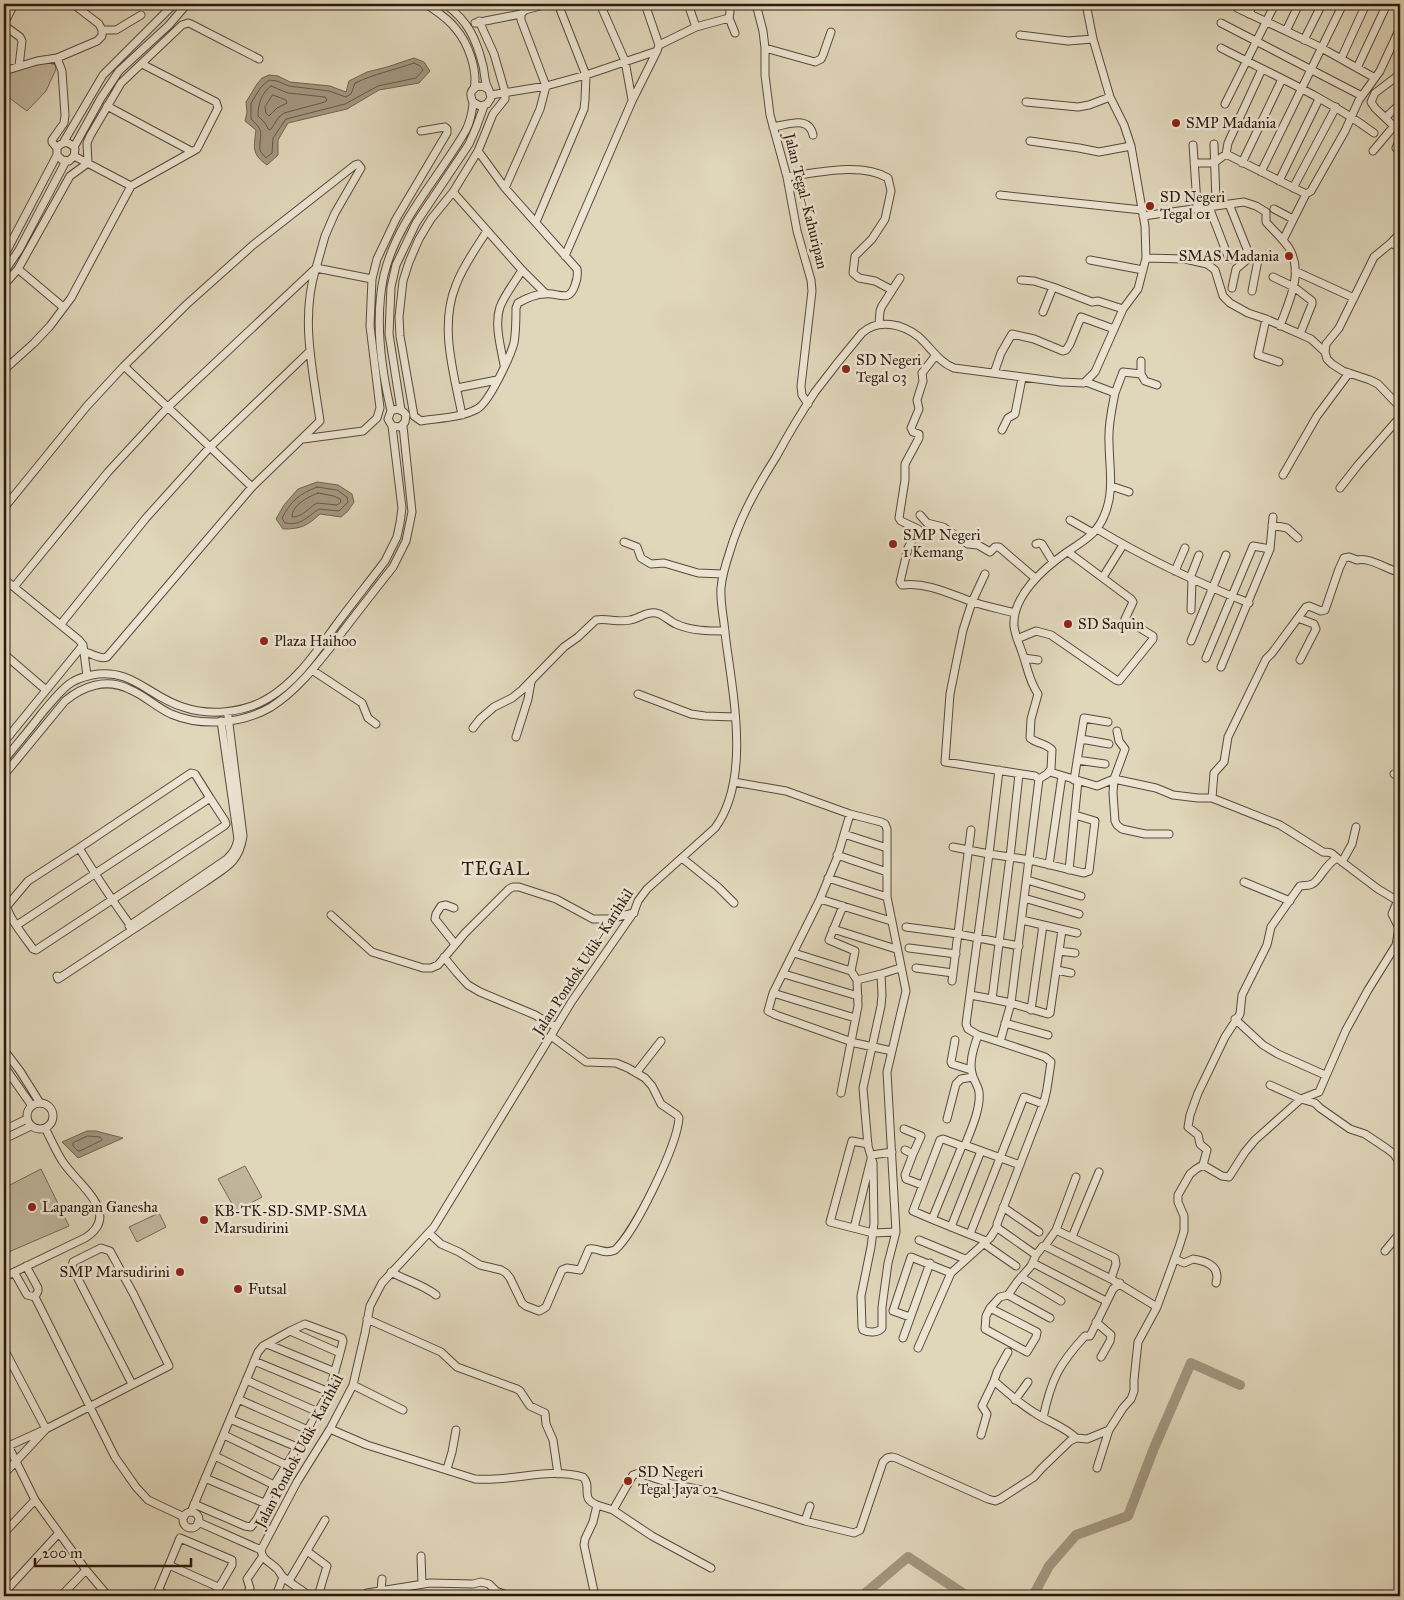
<svg xmlns="http://www.w3.org/2000/svg" width="1404" height="1600" viewBox="0 0 1404 1600" font-family="'IM FELL Great Primer',serif">
  <rect width="100%" height="100%" fill="#e0d6ba"/>
  <filter id="stains"><feTurbulence type="fractalNoise" baseFrequency=".004" numOctaves="4"/><feColorMatrix values="0 0 0 0 .2 0 0 0 0 .09 0 0 0 0 .02 0 0 0 .5 -.17"/></filter>
  <radialGradient id="worn" r=".72"><stop offset=".6" stop-color="#630" stop-opacity="0"/><stop offset="1" stop-color="#630" stop-opacity=".3"/></radialGradient>
  <!-- green -->
  <path fill="#c1b69d" stroke="#766856" d="M48,62L55,65L56,69L46,91L27,111L4,94V73L30,65Z
    M245,1166L262,1197L236,1211L218,1179Z
    M41,1169L69,1226L4,1254V1188Z
    M159,1213L166,1227L137,1242L129,1227Z"/>
  <!-- water -->
  <path fill="#a39680" stroke="#736452" d="M414,58L424,62L430,71L419,83L379,90L347,109L288,123L278,140V155L267,165C251,154 254,147 256,130L245,121L247,112L246,102L257,84L262,78L269,75L278,76L290,82L330,86L346,92L349,81L367,72L387,67Z
    M317,482L338,485L352,494L354,502L348,511L341,517L320,514C307,526 301,529 283,529L276,519L284,505L298,489Z
    M87,1131H96L123,1138L78,1158L62,1142Z"/>
  <g fill="none" stroke-linecap="round" stroke-linejoin="round">
    <!-- shore -->
    <path stroke="#685847" stroke-width="1" d="M414,63L420,66L423,70L416,78L378,86L345,104L286,119L273,138L272,153L266,158L260,151C259,132 266,133 251,119V103L261,87L269,80L277,81L289,86L329,91L346,97L351,94L355,83C374,74 394,70 414,63Z
      M271,86L288,93L325,97L327,100L325,102L284,113L279,117L271,129L269,130L265,123L258,116C258,105 261,93 271,86Z
      M273,95L286,100L287,103L277,108L269,116L266,113L265,107Z
      M317,487L337,490L347,497L348,502L339,511L319,509C306,517 302,526 285,523L282,518C291,501 299,494 317,487Z
      M318,493L334,496L340,499L341,502L337,505L317,503C308,508 303,517 292,517C292,505 308,497 318,493Z
      M88,1136L100,1137L102,1140L80,1151H78L73,1146V1143Z"/>
    <!-- river -->
    <path stroke="#a39680" stroke-width="10" d="M862,1596L908,1557L967,1596
      M1033,1596L1049,1566L1076,1535L1128,1516L1154,1448L1191,1363L1240,1385"/>
    <!-- minor casing -->
    <g stroke="#594839" stroke-width="9">
      <path id="minor" d="M14,4L5,22V26L20,37L22,41L19,66
        M426,4C436,11 448,18 456,29C468,43 478,70 474,89
        M445,4C468,21 476,38 483,66C485,74 484,81 488,88
        M600,4L625,61L632,100
        M645,4L659,45
        M688,4L696,27
        M756,4L763,31L765,48V75L770,115L787,177L797,231L811,280L812,291L801,386L802,395L808,404
        M1237,8L1318,46L1375,78
        M1249,14L1253,4
        M729,18L735,33
        M475,23L521,14
        M1221,23L1362,96
        M102,30H116L141,15
        M1286,31L1299,4
        M1020,35L1068,41L1093,39
        M1304,40L1322,4
        M765,48L815,62L821,59L823,55L831,32
        M1221,48C1273,75 1327,98 1374,133
        M57,58L97,41L102,36V30L99,24L73,4
        M1341,59L1366,4
        M1357,68L1387,4
        M1262,69L1228,143L1226,154L1306,194L1311,191L1345,131L1359,100L1380,71L1400,28
        M4,71L37,61L57,58L62,71L65,115L64,123L52,140V142L57,148
        M1400,74L1375,93L1371,102L1375,108L1400,132
        M491,95L546,86L586,75L657,51L659,45L696,27L729,18L730,12L729,4
        M1026,102L1078,107L1089,105L1110,97
        M1225,104L1275,4
        M107,106L191,151
        M1386,117L1400,104
        M773,127C787,125 809,115 813,135
        M1400,140L1396,148L1400,150
        M1030,141L1079,148L1099,152L1131,146
        M63,143L103,75L174,4
        M1193,145L1197,204L1199,206L1215,205L1216,202L1214,144
        M74,147L101,98L119,71L169,25L187,4
        M478,151L505,188L577,269C578,275 577,280 575,285C569,304 558,292 545,294C537,294 525,299 518,303L516,308C516,319 516,332 514,343C510,357 489,403 477,409C460,418 439,418 421,421L414,416L400,336L399,317L403,281L409,262L419,239L431,219L453,192L478,151L493,114L505,99V92L494,54L479,21
        M1373,151L1394,126
        M74,156L131,186
        M1194,163H1214L1226,154
        M1242,163L1282,79
        M1261,172L1343,4
        M787,177C816,173 861,162 888,178L891,191L885,219L872,239L855,256L853,273L859,278L875,281L892,290
        M1279,181L1319,99
        M505,188L540,109L546,86L521,20V14L525,10L547,4
        M1293,188L1336,107
        M453,192L522,270L545,293
        M1000,195L1142,210
        M1229,204L1249,254
        M1209,207L1229,259L1248,252
        M1274,209L1293,219
        M1143,216L1244,202L1256,206L1266,212V222C1273,230 1282,238 1289,248C1304,273 1289,301 1280,326
        M536,222L584,109L585,100L586,75L558,4
        M1284,238L1306,194
        M1391,243L1400,233
        M4,256L57,155V148C63,140 71,142 75,149L74,156L69,161L62,160L57,155
        M565,256L632,101L657,51
        M1146,258L1185,259L1207,264L1215,270L1223,296L1230,303L1248,313L1266,319L1311,339L1325,352L1327,359L1332,364L1343,371L1370,380L1378,384L1400,407
        M1090,260L1143,270
        M18,269L70,176L88,163L87,143L90,136L121,83L182,25L188,23L191,24L259,59
        M1295,271L1354,298
        M4,272L19,250L66,161
        M1273,277L1294,287L1312,301V304L1300,334
        M372,279L377,259L396,219L447,133V129L445,127L421,131
        M1021,280L1034,281L1053,287
        M4,285L18,269L63,307
        M1232,288L1236,269L1250,257L1258,260L1252,291
        M1043,312L1053,287L1092,302L1098,301L1123,309
        M1266,319L1258,355L1279,362
        M879,324L880,311L882,306L900,278
        M1325,352L1326,344L1339,328L1374,257L1391,243L1400,248
        M936,355L922,373L923,381L917,400L919,409L911,428L913,432L919,434V438L905,464V480L899,518L901,521L918,529L920,532L913,539L908,548L900,582L902,585C926,582 948,593 970,601C984,606 1000,609 1015,613
        M504,365C501,347 494,325 500,307C505,294 515,282 522,270
        M4,370L34,343L50,326L71,298L131,186L197,149L218,108L216,102L142,64
        M994,373L1001,353L1012,334L1034,339L1063,351L1066,350L1070,344L1081,317L1114,329
        M1141,374L1145,381L1157,385
        M457,388L497,380
        M1115,393L1123,372L1141,374V361
        M401,410L389,334L391,287L396,265L416,223L469,144L476,128L484,106
        M391,411C381,368 374,320 384,275C397,220 439,178 466,130C470,122 472,113 473,104C473,100 470,97 471,93C474,84 484,85 489,90L491,98L487,104L480,106L473,102
        M462,415C454,374 439,326 456,285C463,266 476,248 487,231
        M1002,430L1008,418L1015,414L1022,378
        M1283,475L1317,416L1349,373
        M1111,486L1129,492
        M252,487L210,447L310,351
        M1340,488L1358,465L1400,417
        M4,508L87,406L124,366L187,304L253,245L355,165L358,164L361,168L335,213L325,236L316,268L372,279L370,326L380,408L377,418L363,431L303,439
        M920,515L927,523L943,527L968,544L978,545L990,552L995,547H999L1035,578
        M1070,520L1093,533
        M1272,525L1287,528L1298,538
        M1097,529C1145,558 1196,582 1249,603
        M624,542L637,547L641,558L651,564L664,563L698,573L723,574
        M1036,544L1039,543L1042,544L1053,562
        M1175,571L1185,548
        M1103,577L1123,545
        M1190,578L1199,555
        M4,579L79,640L83,645L87,676
        M14,587L108,472L168,407L316,268C300,318 313,371 320,421L252,487L107,657C100,660 92,653 84,652
        M1191,610L1192,579
        M1298,618L1314,624L1316,629L1300,660
        M61,624L146,518L210,447L124,366
        M1017,639L1036,631L1051,635L1116,680L1119,681L1153,639V636L1125,619L1133,602L1131,599L1068,552
        M1191,641L1226,555
        M4,654L46,690
        M1024,658L1038,660
        M1206,658L1253,546L1270,549
        M1221,667L1270,549L1273,517
        M312,670L362,703L368,718L376,724
        M638,694L691,714L705,716L735,717
        M473,728L480,719L494,707L512,698L522,690L564,647L578,637L596,620C607,618 619,623 630,620C639,619 646,611 656,613C663,614 669,621 676,624C691,631 709,631 725,631
        M4,730L10,735
        M1117,731L1119,741L1125,749L1114,779L1113,793L1115,821L1117,825L1122,829L1145,834H1169
        M516,737L528,699L531,682
        M1081,739L1109,744
        M4,742L83,645
        M4,760C17,744 30,729 42,713C50,704 58,693 68,685C75,679 83,677 92,675C132,667 149,697 183,707C209,716 243,713 267,699C298,681 318,649 339,621C354,601 370,581 385,561L397,537L400,523L402,508L392,426L388,419L391,411C397,408 402,409 406,415L405,422L400,427L392,426
        M1077,760L1105,764
        M1050,772L1097,786L1114,779L1156,788L1173,795L1198,798H1212L1280,825L1323,852C1331,853 1330,851 1337,858
        M1019,774L1010,857L1030,860L1084,873L1089,871L1095,821L1075,815
        M1394,774L1400,777
        M4,775L65,701C83,686 106,678 129,689C144,695 156,707 171,714C202,727 242,724 271,707C298,690 317,664 337,639C355,615 374,591 393,567L406,541L412,512L403,426
        M1039,779L1047,774L1051,769L1052,750C1046,743 1037,744 1030,738L1031,719L1038,694C1029,681 1027,666 1022,652C1019,643 1015,636 1014,626C1012,596 1044,568 1067,552C1082,542 1097,534 1104,516C1115,492 1109,466 1109,441C1108,425 1112,408 1115,393L1086,382
        M1074,780L1084,718L1108,722
        M734,782L786,791L850,814L881,822L885,824L887,829V897L906,991L887,1072L896,1232L888,1263L882,1307V1328C878,1333 869,1333 863,1330L862,1327L861,1296L871,1247L874,1223L873,1163L868,1146L863,1088L881,1006L882,995L881,974
        M1212,798L1214,773L1224,762L1228,737L1266,659L1272,653L1306,607L1309,606L1321,611L1325,610L1339,569L1344,558L1349,557L1357,560C1370,557 1386,569 1398,572L1400,568
        M850,814L837,858L820,899L773,993L768,1011L776,1015L855,1043L892,1051
        M844,834L887,848
        M953,847L989,854L999,770
        M79,848L191,773L195,774L210,798
        M837,855L887,872
        M682,858L718,887L734,903
        M1342,862L1352,844L1356,827
        M1049,865L1062,776
        M1069,870L1078,781
        M828,878L887,897
        M1027,880L1081,896
        M1244,882L1290,901
        M1024,898L1079,914
        M820,899L891,921
        M843,906L829,940L855,951L851,971
        M454,908L446,905L441,906L436,914L435,919L455,944
        M331,915L372,952L423,968H431L438,965L465,933L509,889L513,887H519L556,899L593,919H608L634,913
        M1022,920L1077,933
        M17,925L210,798L225,821L226,824L224,826L36,950L33,949C27,940 7,916 7,906L28,881L79,848C95,874 112,900 130,925L132,929
        M129,926L227,859C234,852 236,848 238,839L221,721
        M906,927L958,934L1019,946
        M833,929L896,949
        M909,948L956,954
        M1059,951L1075,953
        M794,953L851,971L857,980L858,1006L841,1093
        M444,957L457,973L468,985L480,992L535,1015L556,1027
        M916,968L953,973
        M1057,970L1071,973
        M784,974L858,996
        M57,976L58,979L205,882C226,867 239,863 243,836L228,716
        M857,980L881,974L900,968
        M952,981L971,830
        M773,993L855,1018
        M970,995L992,999
        M1031,1010L1043,925
        M1235,1019L1263,1045L1278,1054L1325,1075
        M1005,1023L1048,1035
        M978,1035L1000,1042
        M955,1040L951,1062L952,1064L971,1070
        M4,1050L20,1071L40,1103
        M4,1066L32,1106
        M636,1073L661,1041
        M1270,1085L1301,1099L1315,1103L1320,1108L1350,1129L1365,1134L1386,1148L1394,1154L1400,1163
        M27 1116a13 13 0 1 1 26 0a13 13 0 1 1-26 0Z
        M947,1119L956,1084L961,1079L973,1077
        M904,1129L921,1136L913,1154
        M4,1130L27,1119
        M4,1139L31,1126
        M868,1144L852,1141L830,1222L873,1233L896,1232
        M965,1145L1020,1165
        M962,1146L933,1217L934,1220L986,1241
        M905,1150L913,1154L905,1175L906,1179L922,1185
        M1203,1165L1207,1150L1200,1144L1198,1135L1188,1127L1190,1115L1198,1093L1225,1037L1240,1014L1242,995L1267,945L1271,927L1297,890L1300,886C1304,885 1309,886 1312,884C1319,882 1325,864 1337,858L1378,889L1398,901
        M1203,1165L1222,1176L1229,1177L1245,1152L1255,1140L1301,1099L1319,1092L1346,1030L1368,990L1396,945L1399,928L1392,914L1400,895
        M1003,1207L1039,1232
        M934,1220L913,1211L940,1140L943,1139L962,1146L965,1145C971,1130 981,1108 979,1092C978,1085 973,1080 972,1073C969,1061 974,1047 978,1035L968,1029L966,1024L989,854L1010,857L992,999L1011,1003L1039,779L1035,776L945,762L950,694L956,664L963,630L972,602L985,574
        M951,1227L981,1151
        M854,1228L872,1155L892,1152
        M1056,1230L1115,1258L1116,1264L1111,1279
        M429,1233L441,1244L459,1252L480,1265L501,1270L506,1273L510,1278L522,1303L526,1306L539,1311L543,1309L546,1307L562,1270L567,1268L580,1270L589,1249C598,1247 603,1255 615,1250C635,1232 677,1146 679,1118L677,1115L661,1104L652,1086L645,1078L628,1068L616,1063L586,1062L551,1036
        M970,1234L1024,1097L1043,1104
        M1072,1237L1099,1172
        M919,1240L965,1259
        M983,1243L1016,1266
        M1045,1246L1111,1279L1157,1307
        M1385,1251L1400,1233
        M1036,1255L999,1229L997,1227V1224L1044,1102L1047,1089L1051,1062L1045,1057L1000,1042L1011,1003L1048,1014L1050,1013L1062,930
        M1175,1259L1184,1263L1193,1259C1206,1261 1221,1266 1216,1283
        M1033,1263L1106,1301
        M26,1266L38,1288V1291L35,1297
        M14,1272L27,1295L35,1297
        M391,1272C405,1280 424,1285 436,1295
        M4,1277L85,1238C123,1214 78,1185 63,1162C56,1152 51,1139 45,1128
        M1021,1277L1061,1301
        M1008,1295L1050,1318
        M35,1297L115,1457L136,1487L148,1500L184,1517
        M990,1308L1037,1332L1036,1337L1027,1352L985,1329L986,1316L990,1308L1000,1297L1008,1295L1017,1282L1031,1266L1036,1255L1043,1246H1045L1056,1230L1076,1177
        M910,1317L893,1311L911,1257L951,1273
        M367,1319L441,1352L457,1367L517,1389L520,1391L530,1406L545,1413L546,1424L553,1440L558,1474
        M1096,1322L1111,1335L1110,1341L1101,1357
        M290,1331L305,1324L342,1338L343,1341L340,1353
        M903,1338L930,1263
        M267,1344L335,1372
        M918,1348L951,1273L990,1238L997,1227
        M4,1349L46,1429L4,1474
        M254,1361L329,1392
        M246,1380L318,1412
        M994,1381L997,1372L1008,1352
        M353,1385L403,1410
        M238,1399L308,1430
        M1015,1400L1028,1382
        M1043,1418C1051,1380 1059,1364 1085,1336H1090L1113,1289L1120,1283
        M230,1419L297,1447
        M330,1429L367,1445L475,1479C511,1482 548,1467 583,1477C593,1487 579,1498 597,1505L593,1522L585,1539L584,1545L595,1596
        M224,1435L286,1465
        M981,1435L987,1414L982,1406L994,1381C1007,1392 1020,1404 1035,1413C1048,1422 1064,1426 1076,1438
        M4,1437L35,1500L86,1570L108,1596
        M4,1448L46,1429L169,1366L134,1295L110,1251L101,1248L73,1262L72,1267L132,1384
        M215,1456L274,1485
        M1097,1468L1109,1430
        M447,1469L452,1452L456,1430
        M205,1478L264,1503
        M597,1505L613,1510L633,1475L639,1473L672,1484L716,1493L805,1521L854,1533L860,1530L883,1462L887,1458L892,1457L896,1458L988,1499L995,1501L1000,1499L1034,1477L1042,1468L1070,1441L1076,1438L1087,1439L1092,1437L1109,1430L1123,1408L1131,1399L1134,1391V1380L1138,1342L1157,1307L1179,1247L1184,1231V1216L1178,1202V1195L1190,1174L1196,1169L1203,1165
        M613,1510L652,1536L711,1568
        M191,1512L258,1352L263,1346L290,1331L340,1353L329,1392L303,1438L274,1485L257,1519L251,1527L245,1526L194,1504
        M183 1520a8 8 0 1 1 16 0a8 8 0 1 1-16 0Z
        M805,1521L810,1506
        M198,1522L261,1550
        M4,1533L35,1500
        M307,1551L327,1566L318,1596
        M421,1556L422,1584
        M169,1565L218,1587
        M289,1581L325,1520
        M158,1591L169,1596
        M381,1591L382,1579
        M4,1593L58,1534
        M367,1593L430,1583L473,1584L481,1582L489,1584L496,1591L509,1596
        M61,1596L86,1570
        M156,1596L180,1538L232,1560V1565L214,1596
        M246,1596L250,1588L247,1579L263,1556
        M276,1596L283,1577
        M309,1596C301,1589 291,1584 283,1577C280,1574 279,1570 276,1568C270,1562 262,1560 261,1550L297,1482L330,1429L353,1385L365,1333L370,1306L382,1283L434,1227L572,1001L634,912L638,901L647,889L715,828C752,778 732,691 725,633C724,618 720,603 721,588C722,575 726,563 730,551C740,517 757,487 776,457C788,435 801,413 815,392C830,372 846,352 862,333C878,318 903,324 919,337C931,348 939,362 954,368L1061,382L1084,383L1095,372L1123,309L1138,289L1146,258L1145,226L1131,146L1124,125L1110,97L1093,39L1086,4"/>
    </g>
    <!-- minor -->
    <use href="#minor" stroke="#ebe4d2" stroke-width="7"/>
  </g>
  <!-- markers -->
  <g fill="#8f2418" stroke="#ebe4d2" stroke-width="2">
    <circle cx="1176" cy="123" r="5"/>
    <circle cx="1150" cy="206" r="5"/>
    <circle cx="1289" cy="256" r="5"/>
    <circle cx="846" cy="369" r="5"/>
    <circle cx="893" cy="544" r="5"/>
    <circle cx="1068" cy="624" r="5"/>
    <circle cx="264" cy="641" r="5"/>
    <circle cx="32" cy="1207" r="5"/>
    <circle cx="204" cy="1220" r="5"/>
    <circle cx="180" cy="1272" r="5"/>
    <circle cx="238" cy="1289" r="5"/>
    <circle cx="628" cy="1481" r="5"/>
  </g>
  <g text-anchor="middle" stroke-width="5" stroke-linejoin="round" paint-order="stroke">
    <!-- poi labels -->
    <g font-size="15" fill="#2c190e" stroke="#ebe4d2" text-anchor="start">
      <text x="1186" y="128">SMP Madania</text>
      <text x="1160" y="202">SD Negeri<tspan x="1160" dy="17">Tegal 01</tspan></text>
      <text x="1279" y="261" text-anchor="end">SMAS Madania</text>
      <text x="856" y="365">SD Negeri<tspan x="856" dy="17">Tegal 03</tspan></text>
      <text x="903" y="540">SMP Negeri<tspan x="903" dy="17">1 Kemang</tspan></text>
      <text x="1078" y="629">SD Saquin</text>
      <text x="274" y="646">Plaza Haihoo</text>
      <text x="42" y="1212">Lapangan Ganesha</text>
      <text x="214" y="1216">KB-TK-SD-SMP-SMA<tspan x="214" dy="17">Marsudirini</tspan></text>
      <text x="170" y="1277" text-anchor="end">SMP Marsudirini</text>
      <text x="248" y="1294">Futsal</text>
      <text x="638" y="1477">SD Negeri<tspan x="638" dy="17">Tegal Jaya 02</tspan></text>
    </g>
    <!-- street labels -->
    <g font-size="15" fill="#2c190e" stroke="#ebe4d2">
      <text transform="translate(806 201) rotate(76)" y="5">Jalan Tegal–Kahuripan</text>
      <text transform="translate(583 962) rotate(-57)" y="5">Jalan Pondok Udik–Karihkil</text>
      <text transform="translate(299 1451) rotate(-62)" y="5">Jalan Pondok Udik–Karihkil</text>
    </g>
    <!-- quarter labels -->
    <g font-size="18" letter-spacing="1" fill="#2c190e" stroke="#ebe4d2">
      <text x="496" y="875">TEGAL</text>
    </g>
  </g>
  <!-- margin -->
  <rect width="1404" height="1600" fill="none" stroke="#e0d6ba" stroke-width="20"/>
  <rect x="5" y="5" width="1394" height="1590" fill="none" stroke="#2c190e" stroke-width="2.5"/>
  <rect x="10" y="10" width="1384" height="1580" fill="none" stroke="#2c190e"/>
  <!-- scale -->
  <path d="M35 1558v8h156v-8" fill="none" stroke="#2c190e" stroke-width="2.5"/>
  <text x="42" y="1558" font-size="15" fill="#2c190e" stroke="#ebe4d2" stroke-width="4" paint-order="stroke">200 m</text>
  <rect width="100%" height="100%" filter="url(#stains)"/>
  <rect width="100%" height="100%" fill="url(#worn)"/>
</svg>
